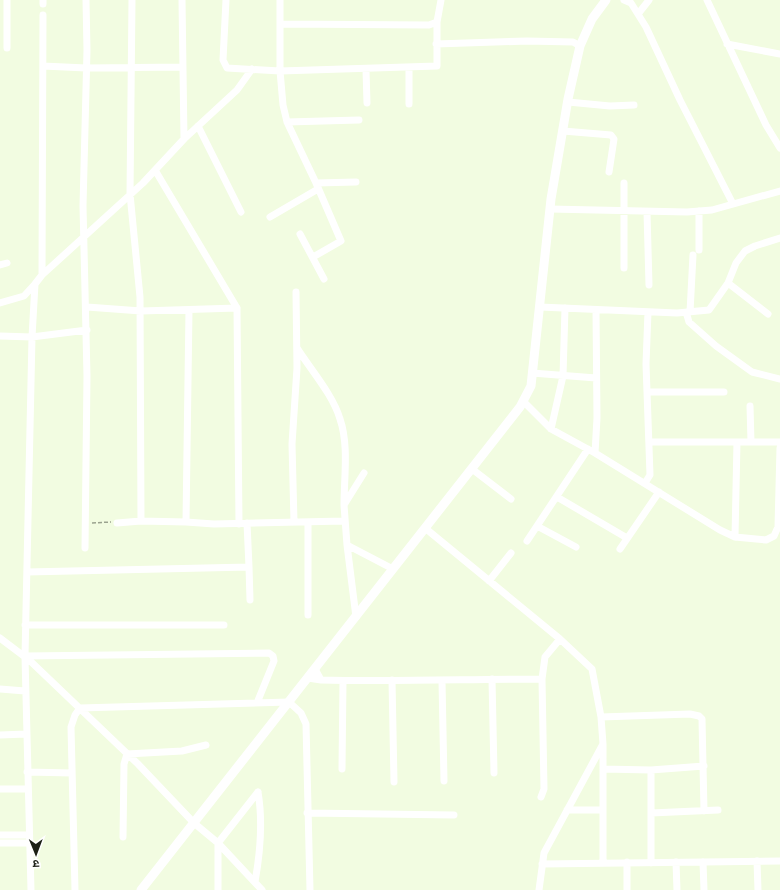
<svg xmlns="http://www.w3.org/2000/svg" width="780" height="890" viewBox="0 0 780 890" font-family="Roboto,'Noto Sans Devanagari',sans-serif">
  <rect width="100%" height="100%" fill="#f2fce1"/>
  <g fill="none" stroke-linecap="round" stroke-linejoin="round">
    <!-- path -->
    <path stroke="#9ba38f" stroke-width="1.5" stroke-dasharray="4 2" stroke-linecap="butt" d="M92,523L111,522"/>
    <!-- minor -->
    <path stroke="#fff" stroke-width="7" d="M132,0L130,194L140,297L141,521L186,522L214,524L344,521
      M182,0L184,139
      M226,0L223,60L227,68L280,71L437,66V22
      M280,0V71L283,105L287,122L316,183L356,182
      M624,0L631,3L646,27L680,100L733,204
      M707,0L766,125L780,148
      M43,4V0
      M638,14L649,0
      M281,24L429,25L437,22L441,0
      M436,44L527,41L573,42L580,46
      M727,44L780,54
      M7,48V0
      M43,66L86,68L183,67
      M409,68V104
      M252,69L237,90L184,139L143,183L42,275L35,284L32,337L25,656L138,764L194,823L218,843L262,890
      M366,70L367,103
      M568,102L610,106L634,105
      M287,122L359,120
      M198,126L241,212
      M563,131L611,135L614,139L609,172
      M155,170L237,308
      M624,183V268
      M550,209L687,212L712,210L780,191
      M699,211V250
      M647,212L649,285
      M270,217L318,189
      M300,234L324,279
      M313,257L341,241L316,183
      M0,265L7,263
      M42,275L43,15
      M728,283L768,314
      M0,303L24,296L35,284
      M87,307L141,311L237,308L239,524
      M540,307L677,313L709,310L728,283L736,263L745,251L755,246L780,238
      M686,312L689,322L716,346L752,372L780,379
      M690,312L693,255
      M0,336L32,337L87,330
      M297,348C311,370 333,395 340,419C349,445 344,478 344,505
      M532,373L596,378
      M647,392H724
      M523,401L551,429L595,453L597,418L596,310
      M750,406L751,442
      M551,429L563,376L565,308
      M649,442H780
      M595,453L720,530L735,537L737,442
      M472,469L511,499
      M364,473L344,505L347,545L393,569
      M645,483L650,475L646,364L648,312
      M557,497L627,538
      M186,522L189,310
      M294,522L292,444L297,368L296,292
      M308,522V615
      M117,523L141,521
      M537,526L576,547
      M425,528L560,639
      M735,537L766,540L774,536L778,527L780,448
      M527,541L588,449
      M347,545L356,617
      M85,548L87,376L83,206L87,50L86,0
      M620,549L659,492
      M249,567L250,600
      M27,572L249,567L247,523
      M489,581L511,553
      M25,625H224
      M0,638L25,657L31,890
      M25,656L269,653L273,656L274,661L257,703
      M308,678L321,680L315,669
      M492,679L494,773
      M321,680C395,682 469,679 542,679L545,657L560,639L592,669L601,717L603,744L544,853L539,890
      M392,680L394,782
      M442,681L444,781
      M0,689L25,691
      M80,708L289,702L301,713L306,724L310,890
      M601,717L690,714L699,716L702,719L704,811
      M0,735L26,734
      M603,744V862
      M342,769L343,681
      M603,769L651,770L704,766
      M651,770V863
      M27,772L72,773
      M0,789H28
      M541,797L544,789L542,679
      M567,810H603
      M307,813L454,815
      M651,813L718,810
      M0,835H29
      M123,837L124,764L127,754L182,751L206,745
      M0,843H29
      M757,861L758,890
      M627,862V890
      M676,862L677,890
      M703,862L704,890
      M542,864L780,861
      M255,882C260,854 263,821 258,792
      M75,890L71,727L75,715L80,708
      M218,890V843L258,792"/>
    <!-- tertiary -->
    <path stroke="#fff" stroke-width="9" d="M141,890L520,407L531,386L551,199L568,99L580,46L592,19L606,0"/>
  </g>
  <!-- north arrow -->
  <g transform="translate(36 854) rotate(179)" stroke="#ffffff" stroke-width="3" paint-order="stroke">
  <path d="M0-3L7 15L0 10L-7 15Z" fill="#1c2016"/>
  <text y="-6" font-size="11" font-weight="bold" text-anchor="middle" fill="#1c2016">उ</text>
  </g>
</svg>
